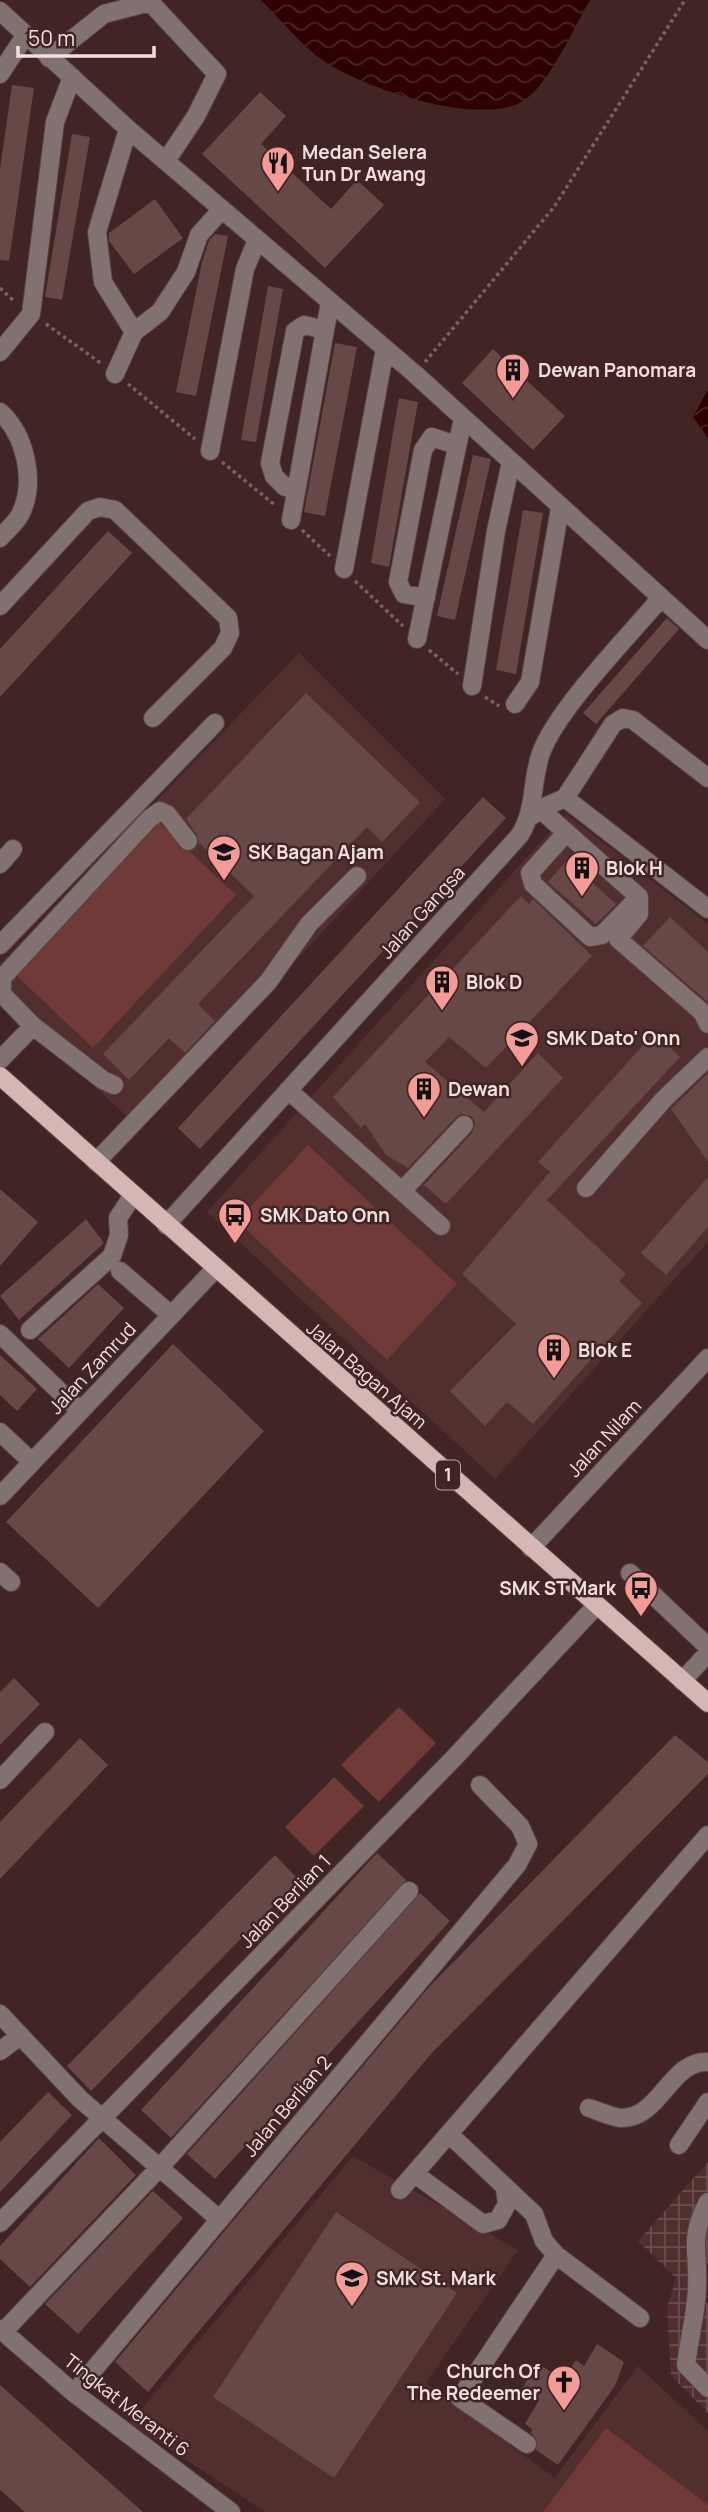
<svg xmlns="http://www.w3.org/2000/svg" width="708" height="2512" viewBox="0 0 708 2512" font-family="Manrope,sans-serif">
  <defs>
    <pattern id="industrial-grid" width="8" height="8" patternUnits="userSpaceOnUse" patternTransform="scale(1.75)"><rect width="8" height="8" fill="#512f2e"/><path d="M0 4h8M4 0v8" fill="none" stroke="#6a4d4c"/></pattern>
    <pattern id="water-waves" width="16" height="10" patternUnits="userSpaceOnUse" patternTransform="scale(1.75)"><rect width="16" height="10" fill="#2d0002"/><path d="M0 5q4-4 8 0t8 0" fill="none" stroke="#4c2526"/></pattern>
  </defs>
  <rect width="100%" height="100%" fill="#402524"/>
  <!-- built -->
  <path fill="#512f2e" d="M299,653L445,799L141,1129L0,1000V964Z
    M566,814L708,924V1242L495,1479L207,1212Z
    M353,2156L518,2250L426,2383L555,2478L638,2366L708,2431V2512H265L130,2423Z"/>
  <!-- industrial -->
  <path fill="url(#industrial-grid)" d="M708,2162V2263L696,2277V2291L708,2304V2413L671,2376L667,2308L676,2278L638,2241Z"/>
  <!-- grass -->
  <path fill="#6f3a38" d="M159,823L236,895L93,1048L16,975Z
    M308,1145L457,1284L387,1360L237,1221Z
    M399,1707L436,1743L379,1802L341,1765Z
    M334,1777L364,1806L314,1856L285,1827Z
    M606,2428L708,2505V2512H543Z"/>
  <!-- water -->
  <path fill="url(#water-waves)" d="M261,0H590C574,27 551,81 526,99C484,130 357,87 318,57C298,41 280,19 261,0Z
    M708,389V438L693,417Z"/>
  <!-- building -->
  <path fill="#664947" d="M12,85L34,88L9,261L0,260V169Z
    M260,92L286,116L261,144L331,209L357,180L384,205L325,268L202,154Z
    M72,134L90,137L62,300L45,297Z
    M155,199L183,238L134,274L109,241V233Z
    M215,234L228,236L196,396L176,392L202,262L209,241Z
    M268,286L283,289L256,442L241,440Z
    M335,343L357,347L325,516L304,512Z
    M493,349L565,416L533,450L462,383Z
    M399,398L418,402L389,567L371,563Z
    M473,455L491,459L455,620L437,616Z
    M523,510L543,513L516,674L496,670Z
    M108,531L132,553L0,697V649Z
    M667,618L679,629L596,724L583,713Z
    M306,693L420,802L382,842L367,827L198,1004L215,1021L185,1053L169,1038L129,1080L103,1054L254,896L199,843L197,835L186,819Z
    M483,797L506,818L200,1149L178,1128Z
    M567,860L616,904L596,924L548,882Z
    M521,896L529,904L533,899L592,956L486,1068L449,1037L425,1062L484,1112L538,1053L563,1078L446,1204L424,1185L473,1132L475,1122L471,1116L461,1114L456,1117L408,1168L386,1155L365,1124L361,1128L333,1097Z
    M670,917L708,952V1002L643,946Z
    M655,1032L680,1057L547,1200L626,1274L619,1281L642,1303L533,1424L507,1402L485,1426L450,1391L516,1324L462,1274L550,1172L538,1162Z
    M708,1073V1162L671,1109Z
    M708,1177V1227L666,1275L641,1253Z
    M0,1189L38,1222L0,1266Z
    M86,1219L104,1243L19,1320L0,1296Z
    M98,1284L124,1308L69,1368L38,1339Z
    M173,1344L264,1431L98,1608L6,1522Z
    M0,1355L37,1389L17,1411L0,1395Z
    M14,1678L40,1704L0,1745V1692Z
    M675,1735L708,1762V1774L430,2055L148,2392L115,2362L429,1987Z
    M80,1738L108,1765L0,1879V1822Z
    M377,1853L406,1880L171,2138L141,2110Z
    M275,1855L299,1880L91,2091L67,2066Z
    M420,1893L450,1921L215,2179L187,2154Z
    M48,2092L72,2115L0,2192V2142Z
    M99,2138L136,2175L30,2287L0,2259V2246Z
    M153,2191L183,2218L78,2334L45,2304Z
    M336,2212L457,2293L334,2478L213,2397Z
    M597,2344L624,2362L615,2386L558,2465L536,2450L537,2440L531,2433L532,2429L525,2424L539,2400L520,2391L538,2364L563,2379L576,2360L584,2366Z
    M0,2385L143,2512H25L0,2490Z"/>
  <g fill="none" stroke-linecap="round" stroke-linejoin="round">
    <!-- minor casing -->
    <g stroke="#5c4342" stroke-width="20">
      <path id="minor" d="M0,11L128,129L415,374L708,640
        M49,58L104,14L150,2L217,74L196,116L166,161
        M0,74L25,36
        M128,129L97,232L103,282L134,332
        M0,352L31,314L55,122L72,77
        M115,374L134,332L160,312L186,272L199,235L222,209
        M0,412C25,434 36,481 21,513C17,522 7,530 0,538
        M210,451L245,269L257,240
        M297,486L285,487L274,476L270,463L295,331L304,325L325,330
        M291,520L330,302
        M344,569L385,349
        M426,598L404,594L398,582L423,450L432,437L456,445
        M0,606L88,511L100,507L115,510L228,618L230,633L223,648L153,718
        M417,639L463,418
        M472,686L496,531L511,462
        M515,704L530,682L560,508
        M565,798L708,909
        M540,809L639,897V914L618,939L702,1012L708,1024
        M533,815L540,809L565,798L613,724L623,718L633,720L708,778
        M565,834L530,873L533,884L590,937L602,935L639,897
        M0,864L13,849
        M0,945L215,723
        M0,1060L33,1026
        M114,1085L103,1080L33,1026L2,994V978L149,819L160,811L167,814L188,841
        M288,1090L441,1226
        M96,1162L268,982L309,924L357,876
        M586,1188L664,1099L708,1057
        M402,1191L464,1125
        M166,1225L520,835C536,809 531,781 541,753C557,709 628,637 660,599
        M120,1271L171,1315
        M30,1330L112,1256L119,1235L118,1218L133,1195
        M0,1334L80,1411
        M0,1432L32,1462
        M0,1496L215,1269
        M531,1548L708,1358
        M0,1572L11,1582
        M630,1573L708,1647
        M682,1681L708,1653
        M0,1780L45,1732
        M0,2014L80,2099L219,2219
        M0,2051L20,2036
        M589,2108C599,2111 611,2117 621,2118C660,2119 671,2059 708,2062
        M449,2134L534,2214L544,2241L556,2255L640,2318
        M679,2145L708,2102
        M415,2174L483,2224L498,2220L507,2204L505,2189
        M400,2190L708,1835
        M708,2202C688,2240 699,2250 697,2288C696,2314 689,2340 686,2365L708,2388
        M0,2223L453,1759L596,1606
        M0,2329L74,2393L231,2512
        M3,2332L160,2167L409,1891
        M74,2393L517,1865L528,1844L520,1826L480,1785
        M527,2444L460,2398L556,2255"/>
    </g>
    <!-- major casing -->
    <g stroke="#5c4342" stroke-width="20">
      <path id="major" d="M0,1076L708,1703"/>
    </g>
    <!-- path -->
    <path stroke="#796160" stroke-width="3.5" stroke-dasharray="3.5 3.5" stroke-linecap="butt" d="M0,288L14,301
      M46,324L102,364
      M425,362L554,207L685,0
      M128,384L195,439
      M222,462L276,506
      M302,530L330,556
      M355,581L403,626
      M429,650L458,674
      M485,697L499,706"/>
    <!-- minor -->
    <use href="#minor" stroke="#817271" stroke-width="18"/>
    <!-- major -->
    <use href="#major" stroke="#d4b6b4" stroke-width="18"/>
  </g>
  <!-- icons -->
  <defs>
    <g id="restaurant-pin" transform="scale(1.75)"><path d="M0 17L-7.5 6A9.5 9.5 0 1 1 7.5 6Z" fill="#f59b97" stroke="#402524"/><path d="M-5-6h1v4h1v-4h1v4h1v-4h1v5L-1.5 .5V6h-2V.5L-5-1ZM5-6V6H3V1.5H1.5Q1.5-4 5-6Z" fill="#111"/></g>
    <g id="building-pin" transform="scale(1.75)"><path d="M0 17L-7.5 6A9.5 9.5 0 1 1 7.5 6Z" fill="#f59b97" stroke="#402524"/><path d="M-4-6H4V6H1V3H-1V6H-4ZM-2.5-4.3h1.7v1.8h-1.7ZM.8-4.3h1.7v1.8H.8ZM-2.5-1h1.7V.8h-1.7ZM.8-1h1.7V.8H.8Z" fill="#111"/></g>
    <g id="school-pin" transform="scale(1.75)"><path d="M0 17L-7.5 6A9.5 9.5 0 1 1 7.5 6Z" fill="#f59b97" stroke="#402524"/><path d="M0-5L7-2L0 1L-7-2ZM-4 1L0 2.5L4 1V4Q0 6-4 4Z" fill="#111"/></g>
    <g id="bus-pin" transform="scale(1.75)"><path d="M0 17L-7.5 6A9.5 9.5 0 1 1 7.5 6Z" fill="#f59b97" stroke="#402524"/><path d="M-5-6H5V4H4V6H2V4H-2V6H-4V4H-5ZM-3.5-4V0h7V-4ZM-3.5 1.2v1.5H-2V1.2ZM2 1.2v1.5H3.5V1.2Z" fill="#111"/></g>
    <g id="church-pin" transform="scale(1.75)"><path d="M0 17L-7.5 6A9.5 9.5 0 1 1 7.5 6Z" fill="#f59b97" stroke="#402524"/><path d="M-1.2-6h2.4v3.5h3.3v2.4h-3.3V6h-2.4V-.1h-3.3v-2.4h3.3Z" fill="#111"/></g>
  </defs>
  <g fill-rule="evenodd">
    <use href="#restaurant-pin" x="278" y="163"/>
    <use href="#building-pin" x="513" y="370"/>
    <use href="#school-pin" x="224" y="852"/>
    <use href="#building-pin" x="582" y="868"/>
    <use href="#building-pin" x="442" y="982"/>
    <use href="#school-pin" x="522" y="1038"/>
    <use href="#building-pin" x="424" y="1089"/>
    <use href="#bus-pin" x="235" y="1215"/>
    <use href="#building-pin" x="554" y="1350"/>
    <use href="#bus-pin" x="641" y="1588"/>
    <use href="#school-pin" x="352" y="2278"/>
    <use href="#church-pin" x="564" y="2382"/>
  </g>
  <g text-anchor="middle" stroke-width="5" stroke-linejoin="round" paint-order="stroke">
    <!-- shield labels -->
    <rect fill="#402524" stroke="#bda8a7" stroke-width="2" x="436" y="1460.5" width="24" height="29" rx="5"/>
    <g font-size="18" font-weight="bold" fill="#f2e0df">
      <text x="448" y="1481">1</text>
    </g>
    <!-- poi labels -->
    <g font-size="19" font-weight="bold" fill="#f2e0df" stroke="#402524" text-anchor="start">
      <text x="302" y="159">Medan Selera<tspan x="302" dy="22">Tun Dr Awang</tspan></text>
      <text x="538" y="377">Dewan Panomara</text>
      <text x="248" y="859">SK Bagan Ajam</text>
      <text x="606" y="875">Blok H</text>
      <text x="466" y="989">Blok D</text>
      <text x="546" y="1045">SMK Dato' Onn</text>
      <text x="448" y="1096">Dewan</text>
      <text x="260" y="1222">SMK Dato Onn</text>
      <text x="578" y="1357">Blok E</text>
      <text x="616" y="1595" text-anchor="end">SMK ST Mark</text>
      <text x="376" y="2285">SMK St. Mark</text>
      <text x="540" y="2378" text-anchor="end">Church Of<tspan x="540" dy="22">The Redeemer</tspan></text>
    </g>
    <!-- street labels -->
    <g font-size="19" fill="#f2e0df" stroke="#402524">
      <text transform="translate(422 912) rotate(-48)" y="7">Jalan Gangsa</text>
      <text transform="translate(92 1368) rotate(-47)" y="7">Jalan Zamrud</text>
      <text transform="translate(367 1375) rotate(41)" y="7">Jalan Bagan Ajam</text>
      <text transform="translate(604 1438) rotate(-47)" y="7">Jalan Nilam</text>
      <text transform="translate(285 1901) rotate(-46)" y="7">Jalan Berlian 1</text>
      <text transform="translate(287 2106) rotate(-50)" y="7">Jalan Berlian 2</text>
      <text transform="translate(127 2405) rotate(38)" y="7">Tingkat Meranti 6</text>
    </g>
  </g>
  <!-- scale -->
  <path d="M18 46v10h136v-10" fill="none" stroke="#f2e0df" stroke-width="3.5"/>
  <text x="28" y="46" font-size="21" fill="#f2e0df" stroke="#402524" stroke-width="5" paint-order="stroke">50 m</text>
</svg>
